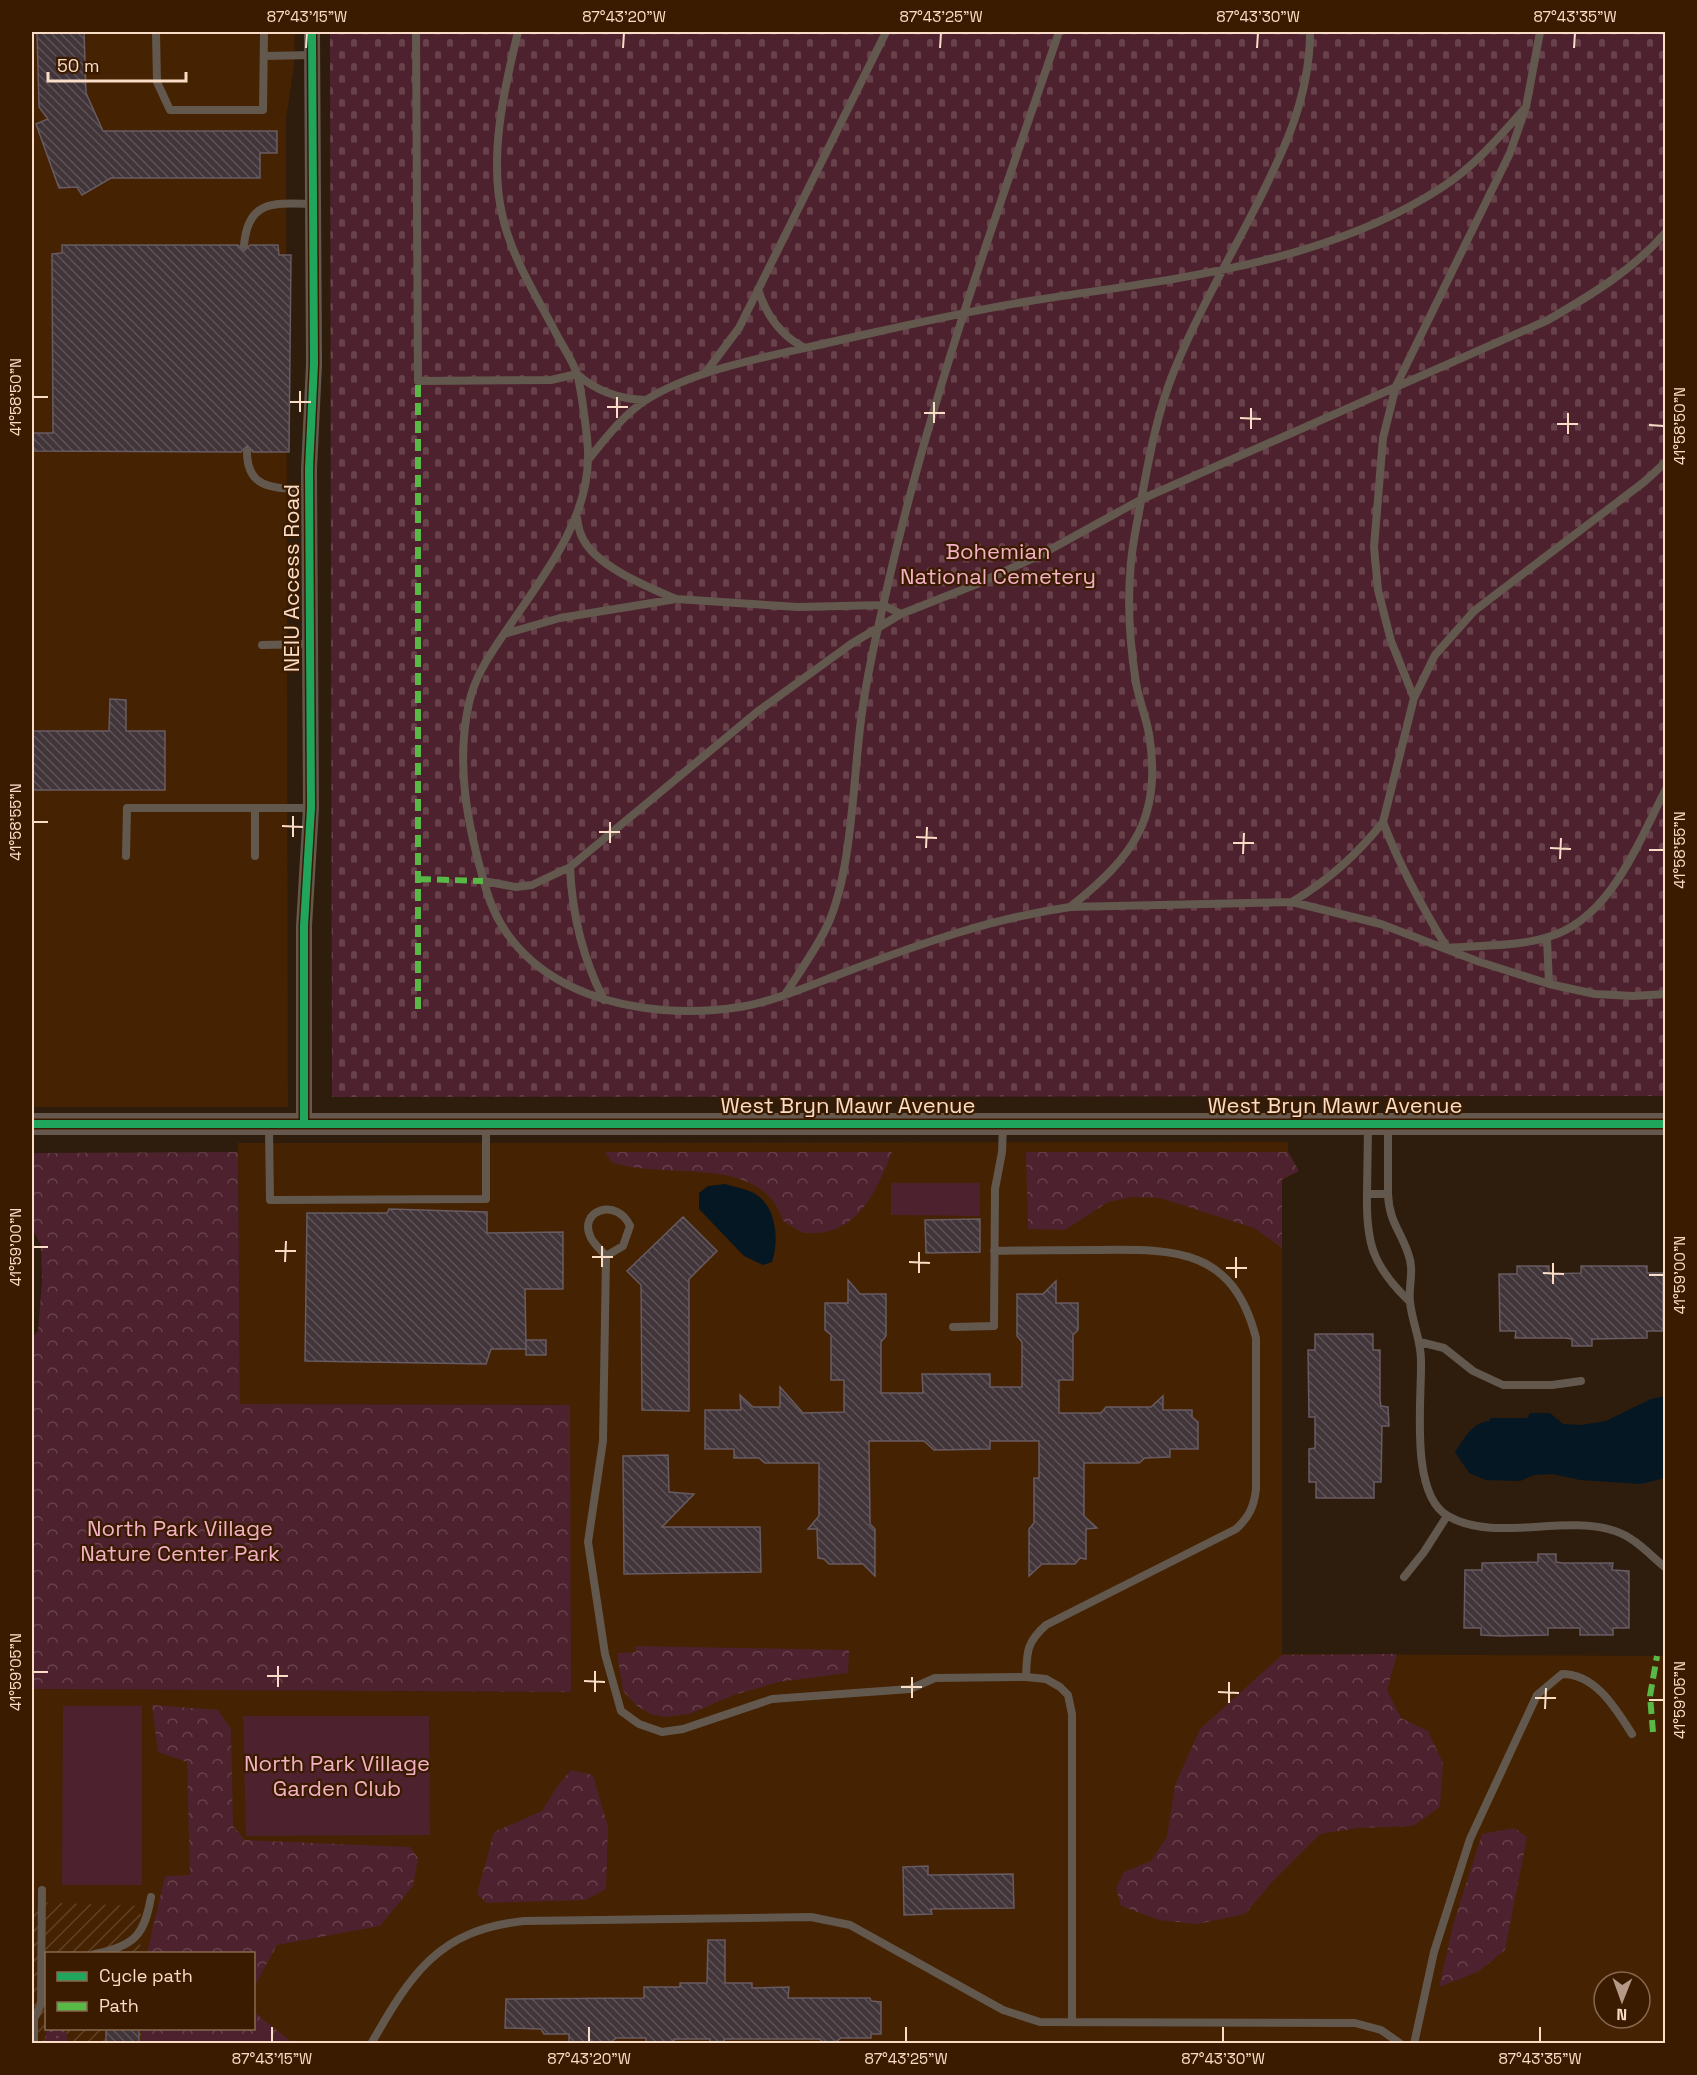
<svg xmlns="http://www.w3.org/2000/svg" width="1697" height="2075" viewBox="0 0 1697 2075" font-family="'Space Grotesk',sans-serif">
  <defs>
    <pattern id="industrial-furrows" width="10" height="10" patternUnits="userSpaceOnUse" patternTransform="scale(1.5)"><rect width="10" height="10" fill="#442202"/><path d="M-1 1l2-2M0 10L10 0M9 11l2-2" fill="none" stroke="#604225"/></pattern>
    <pattern id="grass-dots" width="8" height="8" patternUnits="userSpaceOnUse" patternTransform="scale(1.5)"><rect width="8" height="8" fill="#4d222e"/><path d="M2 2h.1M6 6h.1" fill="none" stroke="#68424b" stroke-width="1.8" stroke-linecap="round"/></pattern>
    <pattern id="forest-crowns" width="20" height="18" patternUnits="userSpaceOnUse" patternTransform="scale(1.5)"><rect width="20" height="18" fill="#4d222e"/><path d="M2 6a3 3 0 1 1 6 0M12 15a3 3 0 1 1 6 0" fill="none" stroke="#68424b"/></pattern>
    <pattern id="cemetery-stones" width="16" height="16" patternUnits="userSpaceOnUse" patternTransform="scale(1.5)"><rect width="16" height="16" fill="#4d222e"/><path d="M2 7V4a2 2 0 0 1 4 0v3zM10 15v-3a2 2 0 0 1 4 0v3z" fill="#68424b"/></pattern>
    <pattern id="building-back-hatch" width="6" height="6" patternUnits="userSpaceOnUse" patternTransform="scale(1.5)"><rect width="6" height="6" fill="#41353a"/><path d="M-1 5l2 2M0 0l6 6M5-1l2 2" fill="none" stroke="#5d5255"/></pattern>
  </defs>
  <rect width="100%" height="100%" fill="#2e1c0d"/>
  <!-- built -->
  <path fill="#442202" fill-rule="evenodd" d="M32,32H295L294,65L286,119L288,1107H32Z
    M1288,1142V1152L1299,1171L1282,1180V1654L1665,1656V2043L32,2044V1852L34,1851L32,1689L570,1692V1405L240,1404L238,1143ZM46,1954H254V2028H46ZM1604,1982H1640V2018H1604Z"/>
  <!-- industrial -->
  <path fill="url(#industrial-furrows)" d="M32,1902L141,1906L140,1953L46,1954V2028L139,2029L141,2030V2043L32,2044Z"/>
  <!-- grass -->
  <path fill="url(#grass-dots)" d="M47,2029H62L67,2034V2043H44Z"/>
  <!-- forest -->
  <path fill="url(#forest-crowns)" d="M238,1152L240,1404L570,1405L571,1692L32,1689L34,1852H32V1338L38,1331L42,1281L41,1245L32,1228V1153Z
    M605,1152H892C877,1190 858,1236 808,1233C800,1233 790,1225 783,1221C762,1152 663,1181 611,1162Z
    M1026,1152H1288L1299,1171L1282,1179V1248L1254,1228L1160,1198L1133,1197L1108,1202L1065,1230L1028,1229Z
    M635,1646L849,1650L848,1673L778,1682L734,1695L689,1714L665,1717L650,1714L636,1705L623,1691L617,1653L636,1652Z
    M1397,1654L1387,1690L1401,1718L1428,1731L1443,1763L1440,1807L1413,1826L1358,1828L1320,1834L1273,1881L1245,1914L1197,1924L1159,1920L1121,1906L1116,1888L1124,1872L1151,1861L1167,1837L1175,1785L1200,1729L1282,1655Z
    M152,1705L218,1710L231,1729L233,1826L245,1840L410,1847L418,1858L413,1886L380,1926L277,1945L254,1987V1954L147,1953L165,1876L190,1875L187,1762L158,1752Z
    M571,1770L593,1775L608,1827L606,1889L586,1900L487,1903L477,1894L494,1832L542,1811L556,1788Z
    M1514,1828L1527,1837L1505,1950L1478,1972L1439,1987L1453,1925L1482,1834Z
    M254,2008V2012L293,2043H141V2029L254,2028Z"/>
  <!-- cemetery -->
  <path fill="url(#cemetery-stones)" d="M330,32H1665V1096L332,1097Z"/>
  <!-- garden -->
  <path fill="#4d222e" d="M891,1183H980V1216L891,1215Z
    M63,1706H142V1885H62Z
    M243,1716H429L430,1835L246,1836Z"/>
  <!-- water -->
  <path fill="#061724" d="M725,1184C734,1187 749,1189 757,1195C777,1209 779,1242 772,1262L763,1265L744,1256L699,1209V1193L708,1186Z
    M1665,1396V1478L1641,1484L1580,1480L1553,1474L1534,1475L1520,1481L1486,1480L1469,1473L1455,1452C1465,1438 1472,1422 1490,1421V1418H1527L1530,1413H1550L1563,1424L1581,1425L1606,1421L1651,1399Z"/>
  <!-- building -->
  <path fill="url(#building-back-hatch)" stroke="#685b62" stroke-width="1.5" d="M37,32H84L86,93L103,131H277V153H260V178H111L82,195L77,187L59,188L36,124L48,119L39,107Z
    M62,245H238L244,251L250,245H278L279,255H291L289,452H253L247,446L241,452L33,451V433H53L52,254L62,253Z
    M110,699L126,700V731H165V790H32V731H109Z
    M389,1209L487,1212V1233L563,1232V1289H525L526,1349H491L486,1364L305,1361L307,1213H387Z
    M683,1217L717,1251L689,1279V1411L642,1410L641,1285L627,1271Z
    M980,1219V1252L926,1253L925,1220Z
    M1517,1266H1549V1274L1581,1273V1266H1647V1273H1663V1331H1647V1338L1592,1339V1346H1572V1339L1565,1338H1515L1516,1331H1500L1499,1274H1517Z
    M848,1280L860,1294H886V1336L881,1342V1393H923L922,1374H990V1387H1022V1342L1017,1336V1294H1043L1056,1281V1303H1078V1330L1073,1335V1380H1059V1413H1101L1106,1407H1151L1163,1396V1410H1192V1417L1198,1422V1449H1170V1457L1145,1458L1139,1463H1084V1516L1097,1528L1086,1529V1559L1080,1558L1075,1564H1042L1029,1576V1529L1034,1523V1478H1039V1441H990V1449L934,1450L924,1441H869L870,1524L875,1529V1576L863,1564H829L824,1559L818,1558L817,1529H808L819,1516V1463H765L759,1458H734V1449H705V1410H741L740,1395L753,1407H780V1387L803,1413L844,1412V1380H831V1335L825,1330V1303H848Z
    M1315,1334H1373V1350H1380V1400L1381,1406L1388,1407L1389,1426H1382L1381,1482H1374V1498H1316V1482H1309V1449L1315,1448V1417H1309L1308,1350H1315Z
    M526,1340H546V1355H526Z
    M668,1455L669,1492L694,1494L662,1527H760L761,1572L624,1574L623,1456Z
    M1538,1554H1556V1562L1563,1563H1613L1612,1570L1629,1571V1628H1613V1635H1580V1628H1548V1635L1501,1636L1481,1635V1628H1464L1465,1570H1482V1563L1538,1562Z
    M928,1866V1875L1013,1874L1014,1908L931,1909L932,1914L904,1915L903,1867Z
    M708,1940H725V1983H752V1988L789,1987L788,1998H870L871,2001L881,2002V2034H871V2038H841L834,2043H823L820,2039H724V2043H710V2039H674V2043H646V2038H616L610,2043H569V2034H544L541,2029L505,2028L506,1999L644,1998V1987H680V1983H707Z
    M106,2028H139V2043H106Z"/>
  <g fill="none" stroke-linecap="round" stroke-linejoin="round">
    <!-- lane -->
    <path stroke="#63584e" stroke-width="8" d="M156,32L157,82L170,110H263L264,32
      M416,32L418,381L551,380L577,374C597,392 619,399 645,400
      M518,32C504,89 488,159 503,218C513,261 539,300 559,339C565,350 573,362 577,374C581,387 589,445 588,459C587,525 539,581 504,634C489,656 475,676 469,703C455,766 468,828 486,889C517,996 642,1022 740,1007C777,1001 815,983 851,970C922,943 994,918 1070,907L1292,902L1381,924L1477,961L1549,984L1595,994L1633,996L1666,994
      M264,56L312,55
      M244,245C248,199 275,203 313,204
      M758,289C766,315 781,336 805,348
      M706,372L739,328L886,32
      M247,452C247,492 279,488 309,489
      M588,460C605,439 623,415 646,400C695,369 771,356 827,343C895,328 961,312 1030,301C1169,279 1323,266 1444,186C1476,165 1500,136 1526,107
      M577,518C578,524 579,531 582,537C595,566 648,587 676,599
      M504,634L560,618L676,599L798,607L883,605L901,614
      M262,645L310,644
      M1414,698L1391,641L1378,590L1374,547L1383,438L1396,386L1510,153L1526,107L1540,32
      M255,808V856
      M1383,822L1414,698L1435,655L1474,611L1644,482L1666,462
      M126,856L127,808H311
      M570,867C572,915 582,957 604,1000
      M483,881L516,887L532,885L570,867L757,712L851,644L901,614L977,584L1042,554L1142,499L1548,320C1591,295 1633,270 1666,232
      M1292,902C1329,880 1357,855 1383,822C1400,867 1422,907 1447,948C1480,945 1517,947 1548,937C1611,919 1638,842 1666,789
      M1070,907C1133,857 1163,818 1149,734C1146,717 1139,700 1136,683C1128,633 1126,578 1136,528C1146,476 1154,420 1174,371C1196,317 1225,266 1252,214C1282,155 1310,99 1310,32
      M1547,938L1549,984
      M786,993C800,971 817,948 828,924C852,871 853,780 861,720C867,672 880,619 891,571C934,387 998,210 1059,32
      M1368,1126L1367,1194H1388V1125
      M269,1127L270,1200L486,1199V1124
      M1367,1194C1366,1244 1373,1266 1409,1301
      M1388,1194C1389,1221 1400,1230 1408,1253C1415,1271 1408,1285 1410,1302C1412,1322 1421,1340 1421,1360C1422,1399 1409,1494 1448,1516C1494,1543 1564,1514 1615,1531C1634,1537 1650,1555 1666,1568
      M994,1251C1029,1250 1064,1250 1099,1250C1177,1249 1233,1249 1256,1338V1489C1254,1507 1249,1517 1236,1529L1046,1625C1026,1643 1027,1652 1026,1677
      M606,1256L623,1246L630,1226C617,1197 577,1210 591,1238C594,1244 601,1250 606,1256L603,1441L588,1542L605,1654L621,1711L639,1724L662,1732L683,1729L772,1699L910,1689L935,1678L1026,1677L1046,1679L1060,1687L1068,1695L1072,1714V2022
      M953,1327L994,1326L995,1189L1002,1152L1003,1126
      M1420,1342L1444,1348L1473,1371L1503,1385H1552L1581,1381
      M1404,1577L1424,1552L1447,1516
      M95,1954C134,1945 144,1937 151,1897
      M34,2044V2019L41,2004L42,1890
      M371,2044C411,1974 438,1930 524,1921L811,1917L850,1925L1003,2010L1040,2022L1355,2023L1381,2030L1401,2044
      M1414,2044L1434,1952L1470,1839L1537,1695L1562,1674C1596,1674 1616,1709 1632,1734"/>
    <!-- street -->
    <path stroke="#63584e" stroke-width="16" d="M304,1124V926L311,808L309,469L314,364L312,32"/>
    <!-- secondary -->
    <path stroke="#66584d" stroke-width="22" d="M32,1124H1666"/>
    <!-- quiet -->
    <path stroke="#58b947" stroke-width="6" stroke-dasharray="12 6" stroke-linecap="butt" d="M419,879L483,881
      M418,1009V381
      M1653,1732L1650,1696L1657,1656"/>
    <!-- cycleway casing -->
    <g stroke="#3b1b00" stroke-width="11">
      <path id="cycleway" d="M32,1124H1666
        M304,1124V926L311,808L309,469L314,364L312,32"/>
    </g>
    <!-- cycleway -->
    <use href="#cycleway" stroke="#20a55d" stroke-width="8"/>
  </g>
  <!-- ticks -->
  <path fill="none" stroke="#faddc7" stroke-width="2" d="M306,48L307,33M623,48L624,33M940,48L941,33M1257,48L1258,33M1574,48L1575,33M33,397H48M290,402H311M607,407H628M300,412V391M924,413H945M617,418V397M1240,418L1261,419M934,423V402M1557,424H1578M1649,425L1664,426M1251,429V408M1568,434V413M33,822H48M282,826L303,827M599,832H620M293,837V816M916,837L937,838M610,843V822M1233,843H1254M926,848L927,827M1550,848L1571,849M1649,850H1664M1243,854L1244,833M1560,859L1561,838M33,1247H48M275,1251H296M592,1257H613M285,1262L286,1241M909,1262L930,1263M602,1267V1246M1226,1268H1247M919,1273V1252M1543,1273L1564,1274M1649,1275H1664M1236,1278V1257M1553,1284V1263M33,1672H48M267,1676H288M584,1681L605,1682M278,1687V1666M901,1687H922M595,1692V1671M1218,1692L1239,1693M912,1698V1677M1535,1698H1556M1649,1700H1664M1229,1703V1682M1545,1709L1546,1688M272,2042V2027M589,2042V2027M906,2042V2027M1223,2042V2027M1540,2042V2027"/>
  <g text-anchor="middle" stroke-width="4.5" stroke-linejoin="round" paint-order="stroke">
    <!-- park labels -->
    <g font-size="22" fill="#f3b1c5" stroke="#3b1b00">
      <text x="998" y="559">Bohemian<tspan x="998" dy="25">National Cemetery</tspan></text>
      <text x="180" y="1536">North Park Village<tspan x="180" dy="25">Nature Center Park</tspan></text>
      <text x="337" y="1771">North Park Village<tspan x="337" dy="25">Garden Club</tspan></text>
    </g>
    <!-- street labels -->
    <g font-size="22" fill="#faddc7" stroke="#3b1b00">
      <text transform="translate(291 578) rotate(-90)" y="8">NEIU Access Road</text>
      <text x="848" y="1113">West Bryn Mawr Avenue</text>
      <text x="1335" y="1113">West Bryn Mawr Avenue</text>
    </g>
  </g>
  <!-- border -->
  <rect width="1697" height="2075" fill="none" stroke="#3b1b00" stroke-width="66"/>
  <!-- legend -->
  <rect x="45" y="1952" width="210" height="78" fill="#3b1b00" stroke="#876950" stroke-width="1.5"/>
  <rect x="57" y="1972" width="30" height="9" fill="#20a55d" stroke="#876950" stroke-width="1.5"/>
  <text x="99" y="1982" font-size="18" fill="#faddc7">Cycle path</text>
  <rect x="57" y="2002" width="30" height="9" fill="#58b947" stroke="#876950" stroke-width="1.5"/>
  <text x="99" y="2012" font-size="18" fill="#faddc7">Path</text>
  <!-- north arrow -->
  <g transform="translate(1622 2000) rotate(181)"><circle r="28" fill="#3b1b00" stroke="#876950" stroke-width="1.5"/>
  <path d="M0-4.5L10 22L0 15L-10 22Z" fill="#b39986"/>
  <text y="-9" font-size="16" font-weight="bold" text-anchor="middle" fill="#faddc7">N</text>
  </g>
  <!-- scale -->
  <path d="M48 72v9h138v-9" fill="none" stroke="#faddc7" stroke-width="3"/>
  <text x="57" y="72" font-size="18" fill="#faddc7" stroke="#3b1b00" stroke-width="4.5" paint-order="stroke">50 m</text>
  <rect x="33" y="33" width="1631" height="2009" fill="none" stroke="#faddc7" stroke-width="2"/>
  <g font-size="15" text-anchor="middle" fill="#faddc7">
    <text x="307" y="22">87°43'15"W</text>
    <text x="624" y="22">87°43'20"W</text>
    <text x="941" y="22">87°43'25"W</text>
    <text x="1258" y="22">87°43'30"W</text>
    <text x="1575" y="22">87°43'35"W</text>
    <text transform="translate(16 397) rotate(-90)" y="5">41°58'50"N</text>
    <text transform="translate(1680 426) rotate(-90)" y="5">41°58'50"N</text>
    <text transform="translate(16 822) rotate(-90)" y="5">41°58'55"N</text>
    <text transform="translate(1680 850) rotate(-90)" y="5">41°58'55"N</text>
    <text transform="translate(16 1247) rotate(-90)" y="5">41°59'00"N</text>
    <text transform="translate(1680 1275) rotate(-90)" y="5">41°59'00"N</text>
    <text transform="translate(16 1672) rotate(-90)" y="5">41°59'05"N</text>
    <text transform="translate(1680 1700) rotate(-90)" y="5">41°59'05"N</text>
    <text x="272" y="2064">87°43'15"W</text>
    <text x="589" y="2064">87°43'20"W</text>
    <text x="906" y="2064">87°43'25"W</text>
    <text x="1223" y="2064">87°43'30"W</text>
    <text x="1540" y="2064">87°43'35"W</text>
  </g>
</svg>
